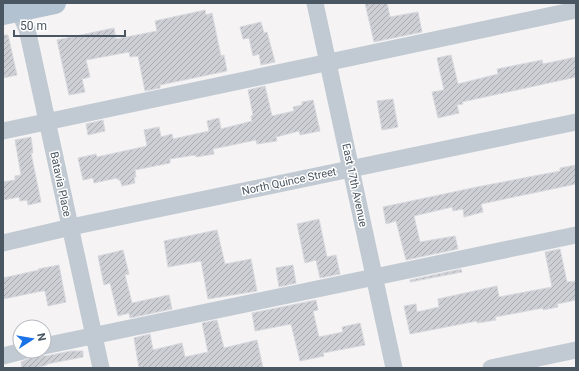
<svg xmlns="http://www.w3.org/2000/svg" width="579" height="371" viewBox="0 0 579 371" font-family="Roboto,sans-serif">
  <defs>
    <pattern id="building-hatch" width="6" height="6" patternUnits="userSpaceOnUse"><rect width="6" height="6" fill="#cdcfd5"/><path d="M-1 1l2-2M0 6l6-6M5 7l2-2" fill="none" stroke="#a8abb0"/></pattern>
  </defs>
  <rect width="100%" height="100%" fill="#f5f3f3"/>
  <!-- building -->
  <path fill="url(#building-hatch)" stroke="#d7d9de" d="M365,3H387L390,17L418,12L422,32L374,42Z
    M205,10L206,15L212,13L221,56L224,55L227,71L160,85V88L145,91L138,56L130,57L129,52L86,60L90,77L82,79L85,92L69,95L57,40L114,28L116,39L157,31L155,21Z
    M261,22L264,33L267,32L275,62L261,65L259,54L253,56L249,38L243,39L240,27Z
    M3,35H8L17,75L3,78Z
    M451,55L458,84L498,74L497,69L542,60L543,64L576,57V77L462,102L463,104L457,105L459,113L438,118L432,92L444,90L437,58Z
    M265,86L272,116L294,111L293,107L302,105V102L313,100L320,131L300,135L299,131L276,137L277,141L257,144L256,140L213,149L214,154L196,157L195,155L170,159V163L135,170L136,177H134L135,183L122,186L120,180H118L117,178L94,183L93,178L83,180L78,158L96,154L97,157L147,146L144,130L159,127L161,137L172,134L173,139L209,131L207,121L219,118L221,129L252,121L251,116L253,115L248,90Z
    M393,99L398,127L382,130L377,101Z
    M103,120L105,131L88,135L86,124Z
    M31,137L33,153H31L41,202L28,205L27,200L20,201L19,197L3,200V182L15,180V176L21,175L15,140Z
    M576,165V184L481,204L483,212L464,217L463,209L453,211L452,207L414,216L420,242L455,236L458,249L406,260L396,221L386,224L383,207L477,187L560,171V168Z
    M319,219L327,257L336,255L340,274L320,278L316,260L305,263L297,224Z
    M217,230L225,264L251,259L257,291L208,299L201,261L168,267L164,241Z
    M560,249L567,282L576,281V300L557,304L558,307L543,310V308L495,317L496,320L477,323V321L410,334L404,306L416,304L417,312L439,307L438,299L497,286L499,297L552,287L545,252Z
    M123,250L129,274L125,275L132,303L169,295L172,309L130,318L129,313L118,316L110,283L104,285L98,256Z
    M59,265L66,302L48,306L45,291H42L3,299V278L39,270L38,269Z
    M293,265L296,283L279,287L276,268Z
    M461,269L462,272L410,282V280Z
    M316,300L318,310L313,311L319,337L343,332L342,327L360,323L365,345L323,353L324,356L300,361L291,324L255,331L252,313Z
    M217,320L224,348L257,340L263,368H139L134,338L150,334L153,350L182,343L185,357L208,352L202,323Z
    M71,351H83V357L47,364V365L35,368H22L21,362L30,358L33,353L36,352L41,355L46,356Z"/>
  <g fill="none" stroke-linecap="round" stroke-linejoin="round">
    <!-- minor -->
    <path stroke="#c1cad2" stroke-width="17" d="M15,3L27,29L101,368
      M315,3L394,368
      M3,131L576,10
      M3,243L71,227L576,122
      M44,346L576,235
      M3,356L23,351
      M491,368L576,350"/>
    <!-- major -->
    <path stroke="#b3c2d1" stroke-width="22" d="M3,14L55,3"/>
  </g>
  <g text-anchor="middle" stroke-width="3" stroke-linejoin="round" paint-order="stroke">
    <!-- street labels -->
    <g font-size="11" fill="#4a5661" stroke="#fff">
      <text transform="translate(289 181) rotate(-12)" y="4">North Quince Street</text>
      <text transform="translate(61 184) rotate(78)" y="4">Batavia Place</text>
      <text transform="translate(355 185) rotate(78)" y="4">East 17th Avenue</text>
    </g>
  </g>
  <!-- border -->
  <rect width="579" height="371" fill="none" stroke="#4a5661" stroke-width="8"/>
  <!-- north arrow -->
  <g transform="translate(32 339) rotate(78)"><circle r="19" fill="#ffffff" stroke="#b7bbc0"/>
  <path d="M0-3L7 15L0 10L-7 15Z" fill="#1a73e8"/>
  <text y="-6" font-size="11" font-weight="bold" text-anchor="middle" fill="#4a5661">N</text>
  </g>
  <!-- scale -->
  <path d="M14 30v6h111v-6" fill="none" stroke="#4a5661" stroke-width="2"/>
  <text x="20" y="30" font-size="12" fill="#4a5661" stroke="#ffffff" stroke-width="3" paint-order="stroke">50 m</text>
</svg>
